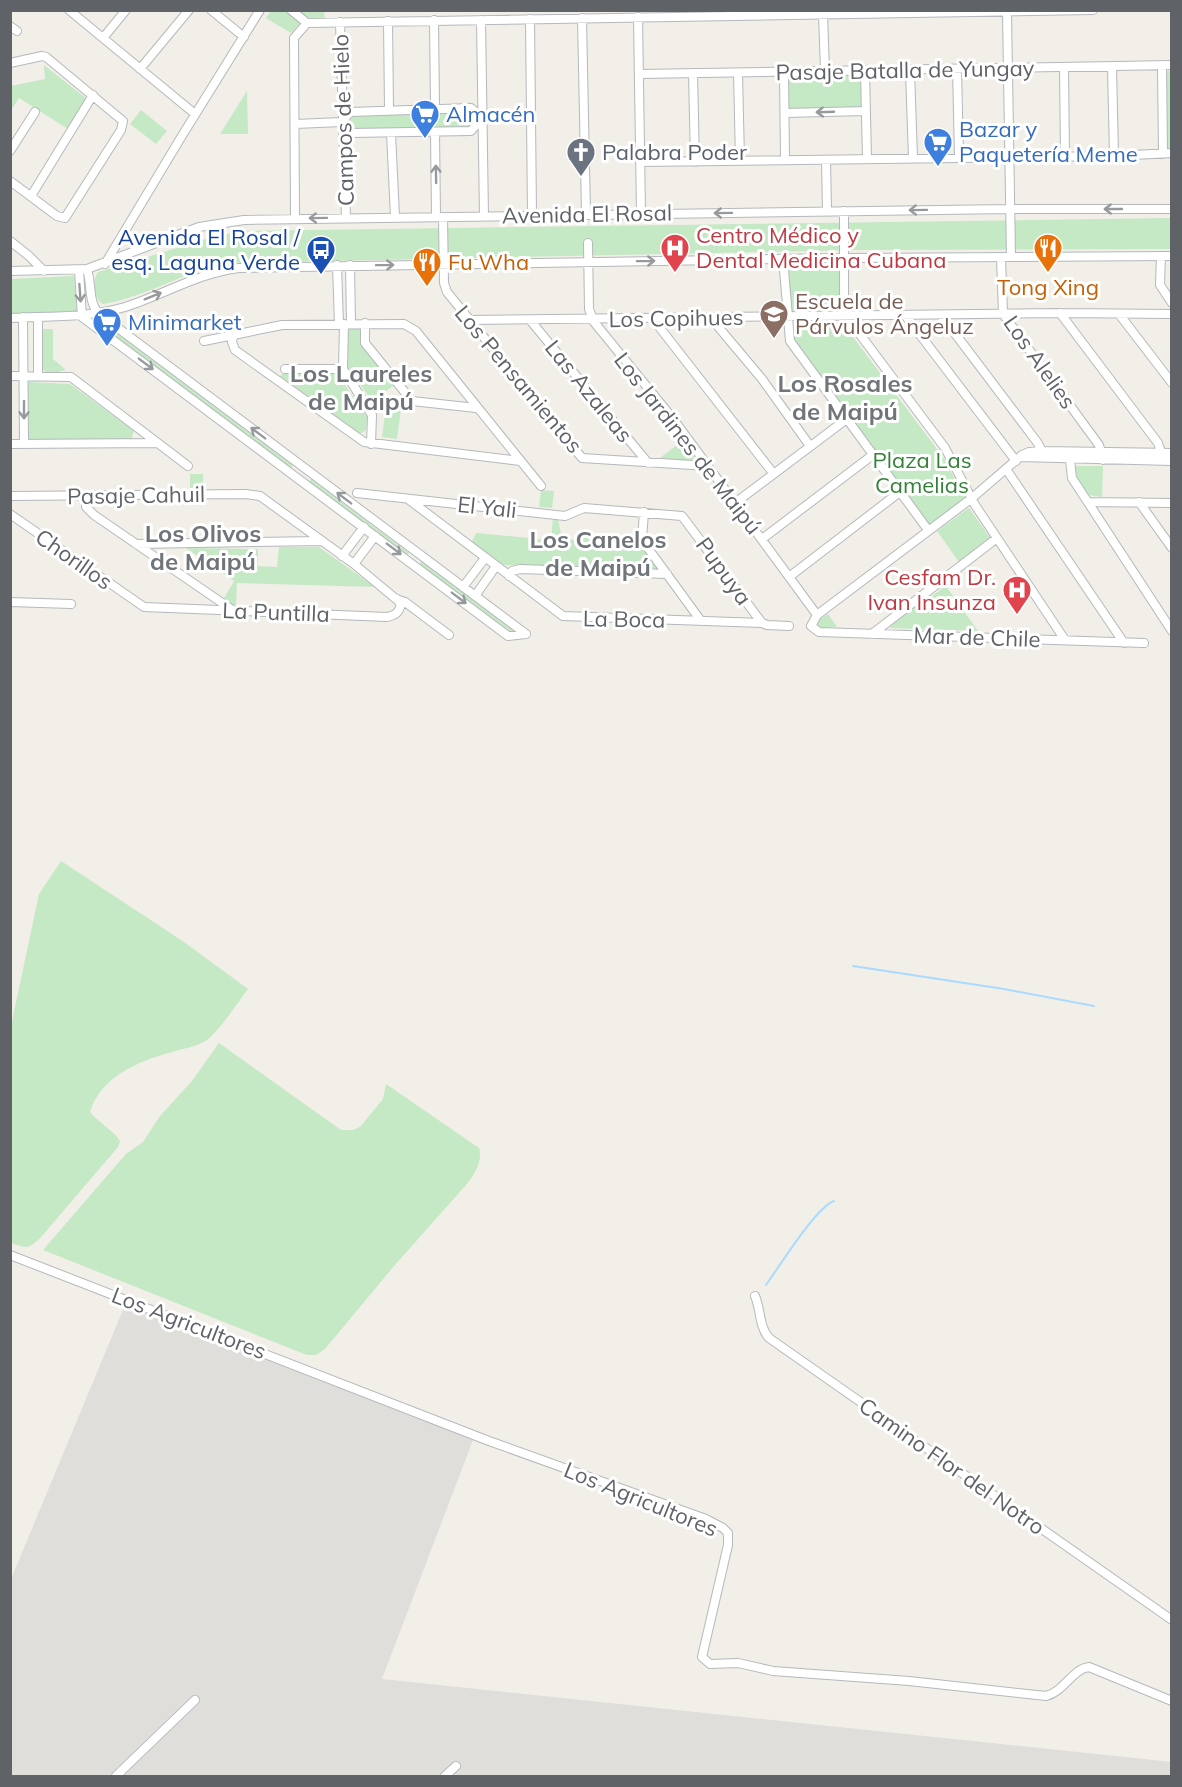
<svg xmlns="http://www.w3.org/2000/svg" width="1182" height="1787" viewBox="0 0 1182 1787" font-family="Mulish,sans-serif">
  <rect width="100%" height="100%" fill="#f1efe8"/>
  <!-- industrial -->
  <path fill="#e0deda" d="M125,1305L296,1368L473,1440L382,1679L1172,1762L1171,1776H11V1579Z"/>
  <!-- green -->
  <path fill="#c5e8c5" d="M271,11H286L300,23L291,33L266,18Z
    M297,11H324L325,22H309Z
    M44,65L87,99L68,129L19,98L11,110V86L45,79Z
    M1164,71H1171V150H1165Z
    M792,74H862L863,109L787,112L786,80Z
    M247,91L248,134H220Z
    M141,110L167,131L156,144L130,124Z
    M470,112L469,127L354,130L348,122L352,116Z
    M1171,218V249L857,250L228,263C184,271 147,297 103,304C93,299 92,280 98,272L216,236L244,231Z
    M840,264L839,310L790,312L789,266Z
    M74,276L77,312L11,314L10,279Z
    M103,323L293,465L291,468L99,326V324Z
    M791,326L847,329L945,460L966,501L929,527L793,339Z
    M41,329H53V359L66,370L49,374L41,368Z
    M348,329H361L363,347L394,385L372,401L347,367Z
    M292,371L293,374L337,373L367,417L366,430L360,434L280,376L285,372Z
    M29,382L70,384L134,431L131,440L28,442L26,387Z
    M386,406L401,408L397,439L382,437Z
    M682,441L699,461L695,462L660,458Z
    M1075,466H1103L1102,497L1089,495L1077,478Z
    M190,474H203V487L190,488Z
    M311,479L409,553L407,555L309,482Z
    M541,490L554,491L552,508L539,507Z
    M969,508L991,539L959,562L937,531Z
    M553,518L558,520L563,542L575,539L576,533L639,537L657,565L656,569L653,571L504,565L471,543L476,533L551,540Z
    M279,547H319L375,587L237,583L236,606H231L223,600L234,581L186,548L258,549V566L277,567Z
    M422,561L515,630L510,631L419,564Z
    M946,586L978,631L890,628L893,623Z
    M828,614L837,627L818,628L816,625L817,621Z
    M61,861L184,942L248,989C238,1002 220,1030 207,1040C197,1047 184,1048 172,1052C139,1061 101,1076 90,1112C99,1123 114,1131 120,1141L118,1147L42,1236C29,1249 28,1249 11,1243V1026L39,894Z
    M219,1043L341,1130H353L360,1127L383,1099L386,1084L479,1148C483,1162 474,1175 466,1185L394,1266L325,1349L316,1355H307L43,1250L126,1154L143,1142L160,1116L192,1081Z"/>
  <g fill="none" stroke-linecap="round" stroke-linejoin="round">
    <!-- stream -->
    <path stroke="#aadaff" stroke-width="2" d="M853,966L1004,989L1094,1006
      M766,1285C779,1267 816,1207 834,1201"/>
    <!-- minor casing -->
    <g stroke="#b5b8bc" stroke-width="10">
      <path id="minor" d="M69,10L195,114
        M211,10L244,37
        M291,10L307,23L1093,10
        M1007,12L1011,257
        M823,14L825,71
        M638,17L641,214
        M582,18L586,214
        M530,19L532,215
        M434,20L435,109
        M481,20L484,216
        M388,21L389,110
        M340,22L346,218
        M10,26L17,31
        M103,38L126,10
        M10,63L42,56L46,57L123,121L121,130L65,218L57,216L10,181
        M1112,66L1114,156
        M1162,66L1163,154
        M1064,67L1065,156
        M140,69L189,10
        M957,69L959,157
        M910,70L913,158
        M865,71L867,159
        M784,72L785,159
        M693,73L695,162
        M738,73L740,160
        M639,74L1172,65
        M785,113L866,111
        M342,123L351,133L471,131L482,118
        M295,124L342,122L350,112L471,108L482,118L531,115
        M435,132L436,217
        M391,133L395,217
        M10,151L35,112
        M826,160L827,211
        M640,162L1114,156L1172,153
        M31,196L93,95
        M844,211V313L945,448L975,505L1065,640
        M443,217L444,283L447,292L582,458L708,466
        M295,218L294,38L307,23
        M10,241L29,256L44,271
        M588,243L589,309L594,322L674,420L817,615
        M1161,256L1160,285L1172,303
        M1001,257L1003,314L1099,445L1103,460
        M783,258L790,341L928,530
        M105,264L180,139L260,10
        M337,265L339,324
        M350,265L351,324
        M87,269C92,284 88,301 98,313L526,634
        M79,270L82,317L508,636L526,634
        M10,271L87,269L199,227L244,220L1010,209H1172
        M1060,313L1158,443L1161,452
        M1119,314L1172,383
        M905,315L1016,461
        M941,315L1037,442L1042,451
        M23,317L24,444
        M38,317V376
        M710,317L762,379L810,446
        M10,318C50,316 87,318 125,307C163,295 198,273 239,268L843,258L1172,256
        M657,318L660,328L773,473
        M469,320L1060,313L1172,314
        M530,320L648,463
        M365,323V343L412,401L476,408
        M344,324L343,369L372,415L371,444
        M233,336L232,342L235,350L364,442L520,461
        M204,341L282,325L404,324L416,331L541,486
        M285,369H343
        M10,376L71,377L188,466
        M10,444L157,443
        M1020,457L1172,461
        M1070,460L1072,478L1172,631
        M1006,469L1124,643
        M357,493L565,516L584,508L682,516L762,623
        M10,496L246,494L260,496L354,564L396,599L405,602L449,635
        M86,496V507L94,515L231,609
        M408,499L563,616L762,623L767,625L789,626
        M1088,502L1172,503
        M1139,502L1172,548
        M735,503L848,418
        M644,512L642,540L701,621
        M10,514L144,607L387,617C395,615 398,614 401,605L397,599
        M762,539L874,454
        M136,544L321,541
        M342,556L364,527
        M354,564L375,536
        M509,576L512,571L520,569L667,574
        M789,577L901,491
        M463,587L485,558
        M475,596L496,566
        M10,602L71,604
        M872,634L997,538
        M1144,643L819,632L811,626L817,615L972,498L1022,455L1029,452L1042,451L1172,453
        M10,1255L489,1441L706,1519L723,1528L728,1533V1545L702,1657L710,1664L738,1663L773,1671L909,1681L1046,1696C1064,1692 1072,1669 1089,1667L1172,1701
        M755,1296C761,1310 759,1327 769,1338L1172,1620
        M116,1776L195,1700
        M445,1776L456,1766"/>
    </g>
    <!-- minor -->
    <use href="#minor" stroke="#fff" stroke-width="8"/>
  </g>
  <!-- one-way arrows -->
  <defs><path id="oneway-shaft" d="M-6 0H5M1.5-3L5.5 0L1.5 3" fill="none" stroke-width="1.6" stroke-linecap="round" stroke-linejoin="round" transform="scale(1.5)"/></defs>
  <g stroke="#979a9d">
    <use href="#oneway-shaft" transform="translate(825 112) rotate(178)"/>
    <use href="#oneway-shaft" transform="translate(436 174) rotate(-91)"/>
    <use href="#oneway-shaft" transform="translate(1113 209) rotate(180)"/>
    <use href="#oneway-shaft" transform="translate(918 210) rotate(179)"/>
    <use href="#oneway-shaft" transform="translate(723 213) rotate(179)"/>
    <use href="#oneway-shaft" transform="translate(318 218) rotate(179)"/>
    <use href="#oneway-shaft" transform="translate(646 261) rotate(-1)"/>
    <use href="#oneway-shaft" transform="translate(385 265) rotate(-1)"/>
    <use href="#oneway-shaft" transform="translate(80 293) rotate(86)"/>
    <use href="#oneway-shaft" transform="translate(153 296) rotate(-22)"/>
    <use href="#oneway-shaft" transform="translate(146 364) rotate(37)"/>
    <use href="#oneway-shaft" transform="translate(24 410) rotate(90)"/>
    <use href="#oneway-shaft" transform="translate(258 433) rotate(-143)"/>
    <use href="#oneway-shaft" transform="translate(344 498) rotate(-143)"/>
    <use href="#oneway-shaft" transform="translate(394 549) rotate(37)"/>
    <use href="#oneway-shaft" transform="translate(459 598) rotate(37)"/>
  </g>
  <!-- icons -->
  <defs>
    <g id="supermarket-pin" transform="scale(1.5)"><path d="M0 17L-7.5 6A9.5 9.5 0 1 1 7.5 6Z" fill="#3f7fe0" stroke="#fff"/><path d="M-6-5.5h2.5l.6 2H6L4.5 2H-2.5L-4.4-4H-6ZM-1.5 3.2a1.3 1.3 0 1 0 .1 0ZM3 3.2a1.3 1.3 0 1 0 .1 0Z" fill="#fff"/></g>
    <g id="church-pin" transform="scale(1.5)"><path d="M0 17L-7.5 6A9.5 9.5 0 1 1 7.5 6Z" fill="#6b7280" stroke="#fff"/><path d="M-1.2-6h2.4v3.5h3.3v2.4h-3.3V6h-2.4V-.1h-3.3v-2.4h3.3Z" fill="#fff"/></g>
    <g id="hospital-pin" transform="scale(1.5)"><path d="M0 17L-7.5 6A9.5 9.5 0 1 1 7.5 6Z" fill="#e0444e" stroke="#fff"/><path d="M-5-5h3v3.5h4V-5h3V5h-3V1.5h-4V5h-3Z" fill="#fff"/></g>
    <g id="restaurant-pin" transform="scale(1.5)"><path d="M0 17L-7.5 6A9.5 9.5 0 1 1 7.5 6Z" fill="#e8710a" stroke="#fff"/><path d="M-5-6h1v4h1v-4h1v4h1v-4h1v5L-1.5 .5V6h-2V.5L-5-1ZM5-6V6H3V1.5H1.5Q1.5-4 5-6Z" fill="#fff"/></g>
    <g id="bus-pin" transform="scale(1.5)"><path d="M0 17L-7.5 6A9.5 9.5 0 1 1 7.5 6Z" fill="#1a4fb4" stroke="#fff"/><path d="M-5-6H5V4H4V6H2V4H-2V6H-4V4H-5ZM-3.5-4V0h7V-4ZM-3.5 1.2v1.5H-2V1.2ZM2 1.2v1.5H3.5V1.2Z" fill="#fff"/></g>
    <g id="school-pin" transform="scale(1.5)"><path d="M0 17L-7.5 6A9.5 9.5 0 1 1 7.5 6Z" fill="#8d6e63" stroke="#fff"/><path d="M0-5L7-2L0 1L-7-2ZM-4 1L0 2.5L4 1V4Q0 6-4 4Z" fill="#fff"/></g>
  </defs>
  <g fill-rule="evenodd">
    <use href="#supermarket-pin" x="425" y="114"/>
    <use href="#supermarket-pin" x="938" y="142"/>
    <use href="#church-pin" x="581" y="152"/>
    <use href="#hospital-pin" x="675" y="248"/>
    <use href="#restaurant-pin" x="1048" y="248"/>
    <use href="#bus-pin" x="321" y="250"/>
    <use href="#restaurant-pin" x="427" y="262"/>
    <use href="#school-pin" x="774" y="314"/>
    <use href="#supermarket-pin" x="107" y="322"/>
    <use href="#hospital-pin" x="1017" y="590"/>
  </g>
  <g text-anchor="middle" stroke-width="6" stroke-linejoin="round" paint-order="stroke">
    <!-- street labels -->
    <g font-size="22" fill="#5f6368" stroke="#fff">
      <text transform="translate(905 70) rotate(-1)" y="8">Pasaje Batalla de Yungay</text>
      <text transform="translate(343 120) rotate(-92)" y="8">Campos de Hielo</text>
      <text transform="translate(587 214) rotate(-1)" y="8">Avenida El Rosal</text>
      <text transform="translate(676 318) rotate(-1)" y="8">Los Copihues</text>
      <text transform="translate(1040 362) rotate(55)" y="8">Los Alelies</text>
      <text transform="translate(519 379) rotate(50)" y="8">Los Pensamientos</text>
      <text transform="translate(589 391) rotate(51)" y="8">Las Azaleas</text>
      <text transform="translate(688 443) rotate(52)" y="8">Los Jardines de Maipú</text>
      <text transform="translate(136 495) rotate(-1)" y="8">Pasaje Cahuil</text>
      <text transform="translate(487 507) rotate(6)" y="8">El Yali</text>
      <text transform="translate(74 559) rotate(35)" y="8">Chorillos</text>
      <text transform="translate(724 571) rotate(54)" y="8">Pupuya</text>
      <text transform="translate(276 612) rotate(2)" y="8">La Puntilla</text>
      <text transform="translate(624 619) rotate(1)" y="8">La Boca</text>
      <text transform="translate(977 637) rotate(2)" y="8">Mar de Chile</text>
      <text transform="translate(189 1323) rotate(21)" y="8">Los Agricultores</text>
      <text transform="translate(952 1466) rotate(35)" y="8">Camino Flor del Notro</text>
      <text transform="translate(641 1499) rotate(22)" y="8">Los Agricultores</text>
    </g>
    <!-- shop labels -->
    <g font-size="22" fill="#366cbe" stroke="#fff" text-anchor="start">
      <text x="446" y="122">Almacén</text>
      <text x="959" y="137">Bazar y<tspan x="959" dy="25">Paquetería Meme</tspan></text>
      <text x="128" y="330">Minimarket</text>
    </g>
    <!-- worship labels -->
    <g font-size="22" fill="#5b616d" stroke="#fff" text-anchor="start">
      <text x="602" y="160">Palabra Poder</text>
    </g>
    <!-- health labels -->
    <g font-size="22" fill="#be3a42" stroke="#fff" text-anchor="start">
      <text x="696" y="243">Centro Médico y<tspan x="696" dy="25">Dental Medicina Cubana</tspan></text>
      <text x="996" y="585" text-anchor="end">Cesfam Dr.<tspan x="996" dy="25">Ivan Insunza</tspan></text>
    </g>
    <!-- transit labels -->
    <g font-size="22" fill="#164399" stroke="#fff" text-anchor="end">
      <text x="300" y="245">Avenida El Rosal /<tspan x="300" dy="25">esq. Laguna Verde</tspan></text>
    </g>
    <!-- food labels -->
    <g font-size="22" fill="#c56008" stroke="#fff" text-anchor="start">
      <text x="448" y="270">Fu Wha</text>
      <text x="1048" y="295" text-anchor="middle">Tong Xing</text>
    </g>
    <!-- education labels -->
    <g font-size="22" fill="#785e54" stroke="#fff" text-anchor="start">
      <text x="795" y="309">Escuela de<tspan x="795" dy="25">Párvulos Ángeluz</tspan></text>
    </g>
    <!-- park labels -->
    <g font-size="22" fill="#348238" stroke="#fff">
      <text x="922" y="468">Plaza Las<tspan x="922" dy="25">Camelias</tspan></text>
    </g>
    <!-- neighbourhood labels -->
    <g font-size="24" font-weight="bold" fill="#70757a" stroke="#fff">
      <text x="361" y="382">Los Laureles<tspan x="361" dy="28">de Maipú</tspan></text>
      <text x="845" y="392">Los Rosales<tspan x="845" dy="28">de Maipú</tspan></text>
      <text x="203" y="542">Los Olivos<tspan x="203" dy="28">de Maipú</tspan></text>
      <text x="598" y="548">Los Canelos<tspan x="598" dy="28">de Maipú</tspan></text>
    </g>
  </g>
  <!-- border -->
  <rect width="1182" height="1787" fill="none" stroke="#5f6368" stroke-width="24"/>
</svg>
